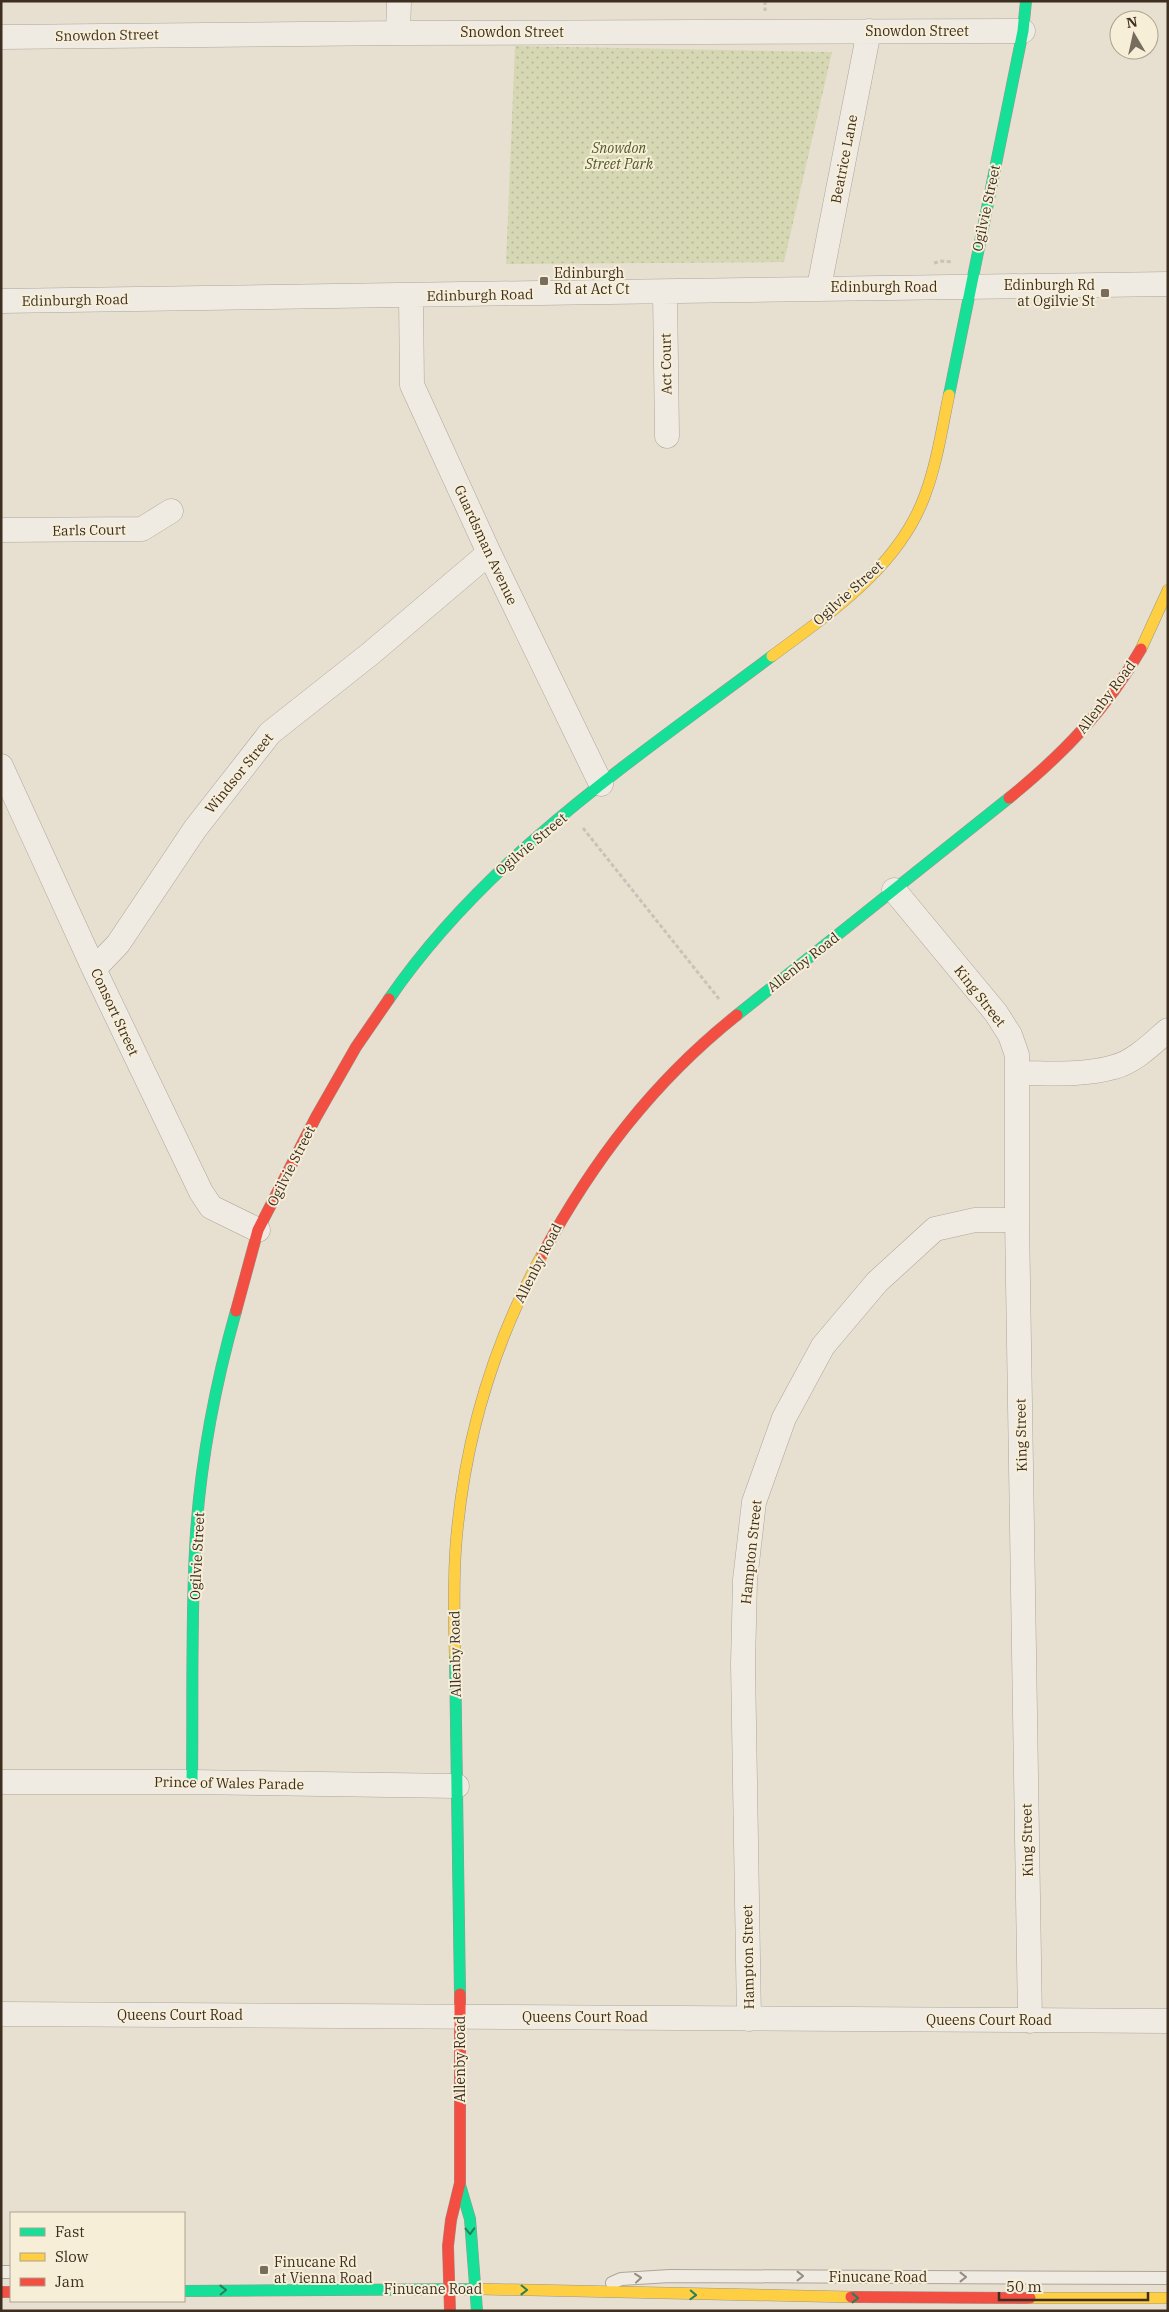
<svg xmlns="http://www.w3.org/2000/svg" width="1169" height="2312" viewBox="0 0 1169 2312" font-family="'IBM Plex Serif',serif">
  <defs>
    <pattern id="park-dots" width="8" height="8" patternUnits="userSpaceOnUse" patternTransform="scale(1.25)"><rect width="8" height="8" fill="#d6d7b3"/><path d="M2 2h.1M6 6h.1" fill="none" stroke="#b9b99a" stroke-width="1.8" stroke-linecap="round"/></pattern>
  </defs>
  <rect width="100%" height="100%" fill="#e7e0d1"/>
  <!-- park -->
  <path fill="url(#park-dots)" d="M515,46L832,52L784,262L506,264Z"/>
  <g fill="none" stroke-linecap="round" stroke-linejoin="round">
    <!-- lane casing -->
    <g stroke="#ada599" stroke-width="14">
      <path id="lane" d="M1,2272H11
        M612,2283L621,2279L670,2276L1168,2278"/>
    </g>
    <!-- street casing -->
    <g stroke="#ada599" stroke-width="25">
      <path id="street" d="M398,33L399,1
        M1,37L398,33L1023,31
        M819,287L869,31
        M665,292L667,436
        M411,297L412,385L489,553L601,784
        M1,301C390,297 779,287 1168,284
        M1,530L142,529L171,511
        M1,766L94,969L201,1192L211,1207L258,1230
        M894,890L996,1013L1010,1035L1017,1055V1220L1030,2021
        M94,969L118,944L195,829L270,733L370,654L489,553
        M1018,1073C1049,1073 1083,1076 1114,1067C1134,1062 1153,1043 1168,1030
        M1,1782H192L457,1786
        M1,2014L1168,2021
        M749,2019L743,1664L745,1580L754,1502L784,1418L823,1346L877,1282L935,1229L975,1220H1017"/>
    </g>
    <!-- fast casing -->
    <g stroke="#9c958a" stroke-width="12">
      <path id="fast" d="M949,395L1023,31L1026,1
        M389,999C487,856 635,759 772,656
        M737,1015L1009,798
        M455,1655L460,1994
        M192,1782C193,1705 191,1627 195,1550C199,1469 214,1389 236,1311
        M460,2185L470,2219L477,2311
        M184,2291L480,2289"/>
    </g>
    <!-- slow casing -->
    <g stroke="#9c958a" stroke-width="12">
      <path id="slow" d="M1141,649L1168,590
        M772,656C830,613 899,567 925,495C937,463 942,428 949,395
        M455,1655C454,1618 453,1581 456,1544C464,1443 493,1344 542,1255
        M480,2289L851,2297
        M1030,2298H1168"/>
    </g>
    <!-- jam casing -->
    <g stroke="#9c958a" stroke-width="12">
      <path id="jam" d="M1009,798C1062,755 1107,709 1141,649
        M542,1255C593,1161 653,1082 737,1015
        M236,1311L258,1230L316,1117L356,1047L389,999
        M1,2292H11
        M851,2297L1030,2298
        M450,2311L448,2246L451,2220L460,2183V1994"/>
    </g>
    <!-- path -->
    <path stroke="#c8c2b9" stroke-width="3" stroke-dasharray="4 2.5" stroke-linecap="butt" d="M765,1V11
      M934,263L942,261L953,262
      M583,828L719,999"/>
    <!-- lane -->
    <use href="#lane" stroke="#efebe3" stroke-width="12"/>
    <!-- street -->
    <use href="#street" stroke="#efebe3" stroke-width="24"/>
    <!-- fast -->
    <use href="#fast" stroke="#16e098" stroke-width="11"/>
    <!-- slow -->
    <use href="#slow" stroke="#ffcf43" stroke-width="11"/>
    <!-- jam -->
    <use href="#jam" stroke="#f24e42" stroke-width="11"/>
  </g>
  <!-- one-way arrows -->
  <defs><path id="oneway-chevron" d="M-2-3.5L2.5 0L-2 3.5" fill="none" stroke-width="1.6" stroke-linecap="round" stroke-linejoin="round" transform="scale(1.25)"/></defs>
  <g stroke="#2b7e56">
    <use href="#oneway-chevron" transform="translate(470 2231) rotate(88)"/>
    <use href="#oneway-chevron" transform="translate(223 2290) rotate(-1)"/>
    <use href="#oneway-chevron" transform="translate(524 2290) rotate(1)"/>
    <use href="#oneway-chevron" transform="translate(693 2295) rotate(2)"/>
    <use href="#oneway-chevron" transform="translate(855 2298)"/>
  </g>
  <g stroke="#968c82">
    <use href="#oneway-chevron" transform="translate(800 2276)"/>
    <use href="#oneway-chevron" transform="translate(963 2277)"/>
    <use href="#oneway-chevron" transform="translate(638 2278) rotate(-6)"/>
  </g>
  <!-- markers -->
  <g fill="#786c5e" stroke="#f7eed8" stroke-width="2">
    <rect x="539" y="276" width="10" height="10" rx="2.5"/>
    <rect x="1100" y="288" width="10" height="10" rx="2.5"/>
    <rect x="259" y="2265" width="10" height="10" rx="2.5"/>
  </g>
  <g text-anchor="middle" stroke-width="4" stroke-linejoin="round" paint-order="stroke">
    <!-- street labels -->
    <g font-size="14" fill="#3d2e20" stroke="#f7eed8">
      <text x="917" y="36">Snowdon Street</text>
      <text x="512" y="37">Snowdon Street</text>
      <text transform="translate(107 35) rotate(-1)" y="5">Snowdon Street</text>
      <text transform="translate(844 159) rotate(-79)" y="5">Beatrice Lane</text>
      <text transform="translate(986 208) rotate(-78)" y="5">Ogilvie Street</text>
      <text x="884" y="292">Edinburgh Road</text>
      <text transform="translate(480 295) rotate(-1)" y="5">Edinburgh Road</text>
      <text transform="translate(75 300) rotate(-1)" y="5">Edinburgh Road</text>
      <text transform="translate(666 364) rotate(-91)" y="5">Act Court</text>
      <text transform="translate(89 530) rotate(-1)" y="5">Earls Court</text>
      <text transform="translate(486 545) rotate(65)" y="5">Guardsman Avenue</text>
      <text transform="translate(848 593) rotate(-42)" y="5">Ogilvie Street</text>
      <text transform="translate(1106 697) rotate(-53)" y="5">Allenby Road</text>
      <text transform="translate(239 773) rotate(-51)" y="5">Windsor Street</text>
      <text transform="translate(531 844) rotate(-40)" y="5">Ogilvie Street</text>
      <text transform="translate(803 962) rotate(-38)" y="5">Allenby Road</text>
      <text transform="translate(980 996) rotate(52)" y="5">King Street</text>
      <text transform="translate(115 1012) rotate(65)" y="5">Consort Street</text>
      <text transform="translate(291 1166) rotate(-63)" y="5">Ogilvie Street</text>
      <text transform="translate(538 1263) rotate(-63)" y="5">Allenby Road</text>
      <text transform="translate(1021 1435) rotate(-91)" y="5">King Street</text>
      <text transform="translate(751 1552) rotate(-84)" y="5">Hampton Street</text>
      <text transform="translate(197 1556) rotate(-87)" y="5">Ogilvie Street</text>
      <text transform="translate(455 1654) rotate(-91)" y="5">Allenby Road</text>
      <text transform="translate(229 1783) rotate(1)" y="5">Prince of Wales Parade</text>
      <text transform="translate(1027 1840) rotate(-91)" y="5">King Street</text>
      <text transform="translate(748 1957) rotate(-91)" y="5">Hampton Street</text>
      <text x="180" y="2020">Queens Court Road</text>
      <text x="585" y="2022">Queens Court Road</text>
      <text x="989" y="2025">Queens Court Road</text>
      <text transform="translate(460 2059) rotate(-90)" y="5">Allenby Road</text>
      <text x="878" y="2282">Finucane Road</text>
      <text x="433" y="2294">Finucane Road</text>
    </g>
    <!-- park labels -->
    <g font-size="14" font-style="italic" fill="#4d5a26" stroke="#f7eed8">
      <text x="619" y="153">Snowdon<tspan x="619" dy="16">Street Park</tspan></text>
    </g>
    <!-- poi labels -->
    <g font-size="14" fill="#3d2e20" stroke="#f7eed8" text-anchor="start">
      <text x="554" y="278">Edinburgh<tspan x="554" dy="16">Rd at Act Ct</tspan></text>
      <text x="1095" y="290" text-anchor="end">Edinburgh Rd<tspan x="1095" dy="16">at Ogilvie St</tspan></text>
      <text x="274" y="2267">Finucane Rd<tspan x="274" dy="16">at Vienna Road</tspan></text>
    </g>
  </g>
  <!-- border -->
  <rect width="1169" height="2312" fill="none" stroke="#3d2e20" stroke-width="5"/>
  <!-- legend -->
  <rect x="10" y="2212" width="175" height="90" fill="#f7eed8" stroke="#ada18e"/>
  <rect x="20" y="2228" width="25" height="8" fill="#16e098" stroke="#ada18e"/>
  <text x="55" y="2237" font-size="15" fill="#3d2e20">Fast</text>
  <rect x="20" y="2253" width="25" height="8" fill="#ffcf43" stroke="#ada18e"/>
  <text x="55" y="2262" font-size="15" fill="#3d2e20">Slow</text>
  <rect x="20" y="2278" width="25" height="8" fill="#f24e42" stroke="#ada18e"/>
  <text x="55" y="2287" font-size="15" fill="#3d2e20">Jam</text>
  <!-- north arrow -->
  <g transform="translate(1134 35) rotate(351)"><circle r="24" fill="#f7eed8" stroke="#ada18e"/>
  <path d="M0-4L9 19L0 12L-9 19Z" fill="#786c5e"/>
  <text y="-8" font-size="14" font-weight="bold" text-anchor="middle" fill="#3d2e20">N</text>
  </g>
  <!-- scale -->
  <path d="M999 2292v8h149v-8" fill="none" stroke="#3d2e20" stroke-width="2.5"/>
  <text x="1006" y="2292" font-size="15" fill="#3d2e20" stroke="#f7eed8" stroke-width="4" paint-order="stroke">50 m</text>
</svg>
